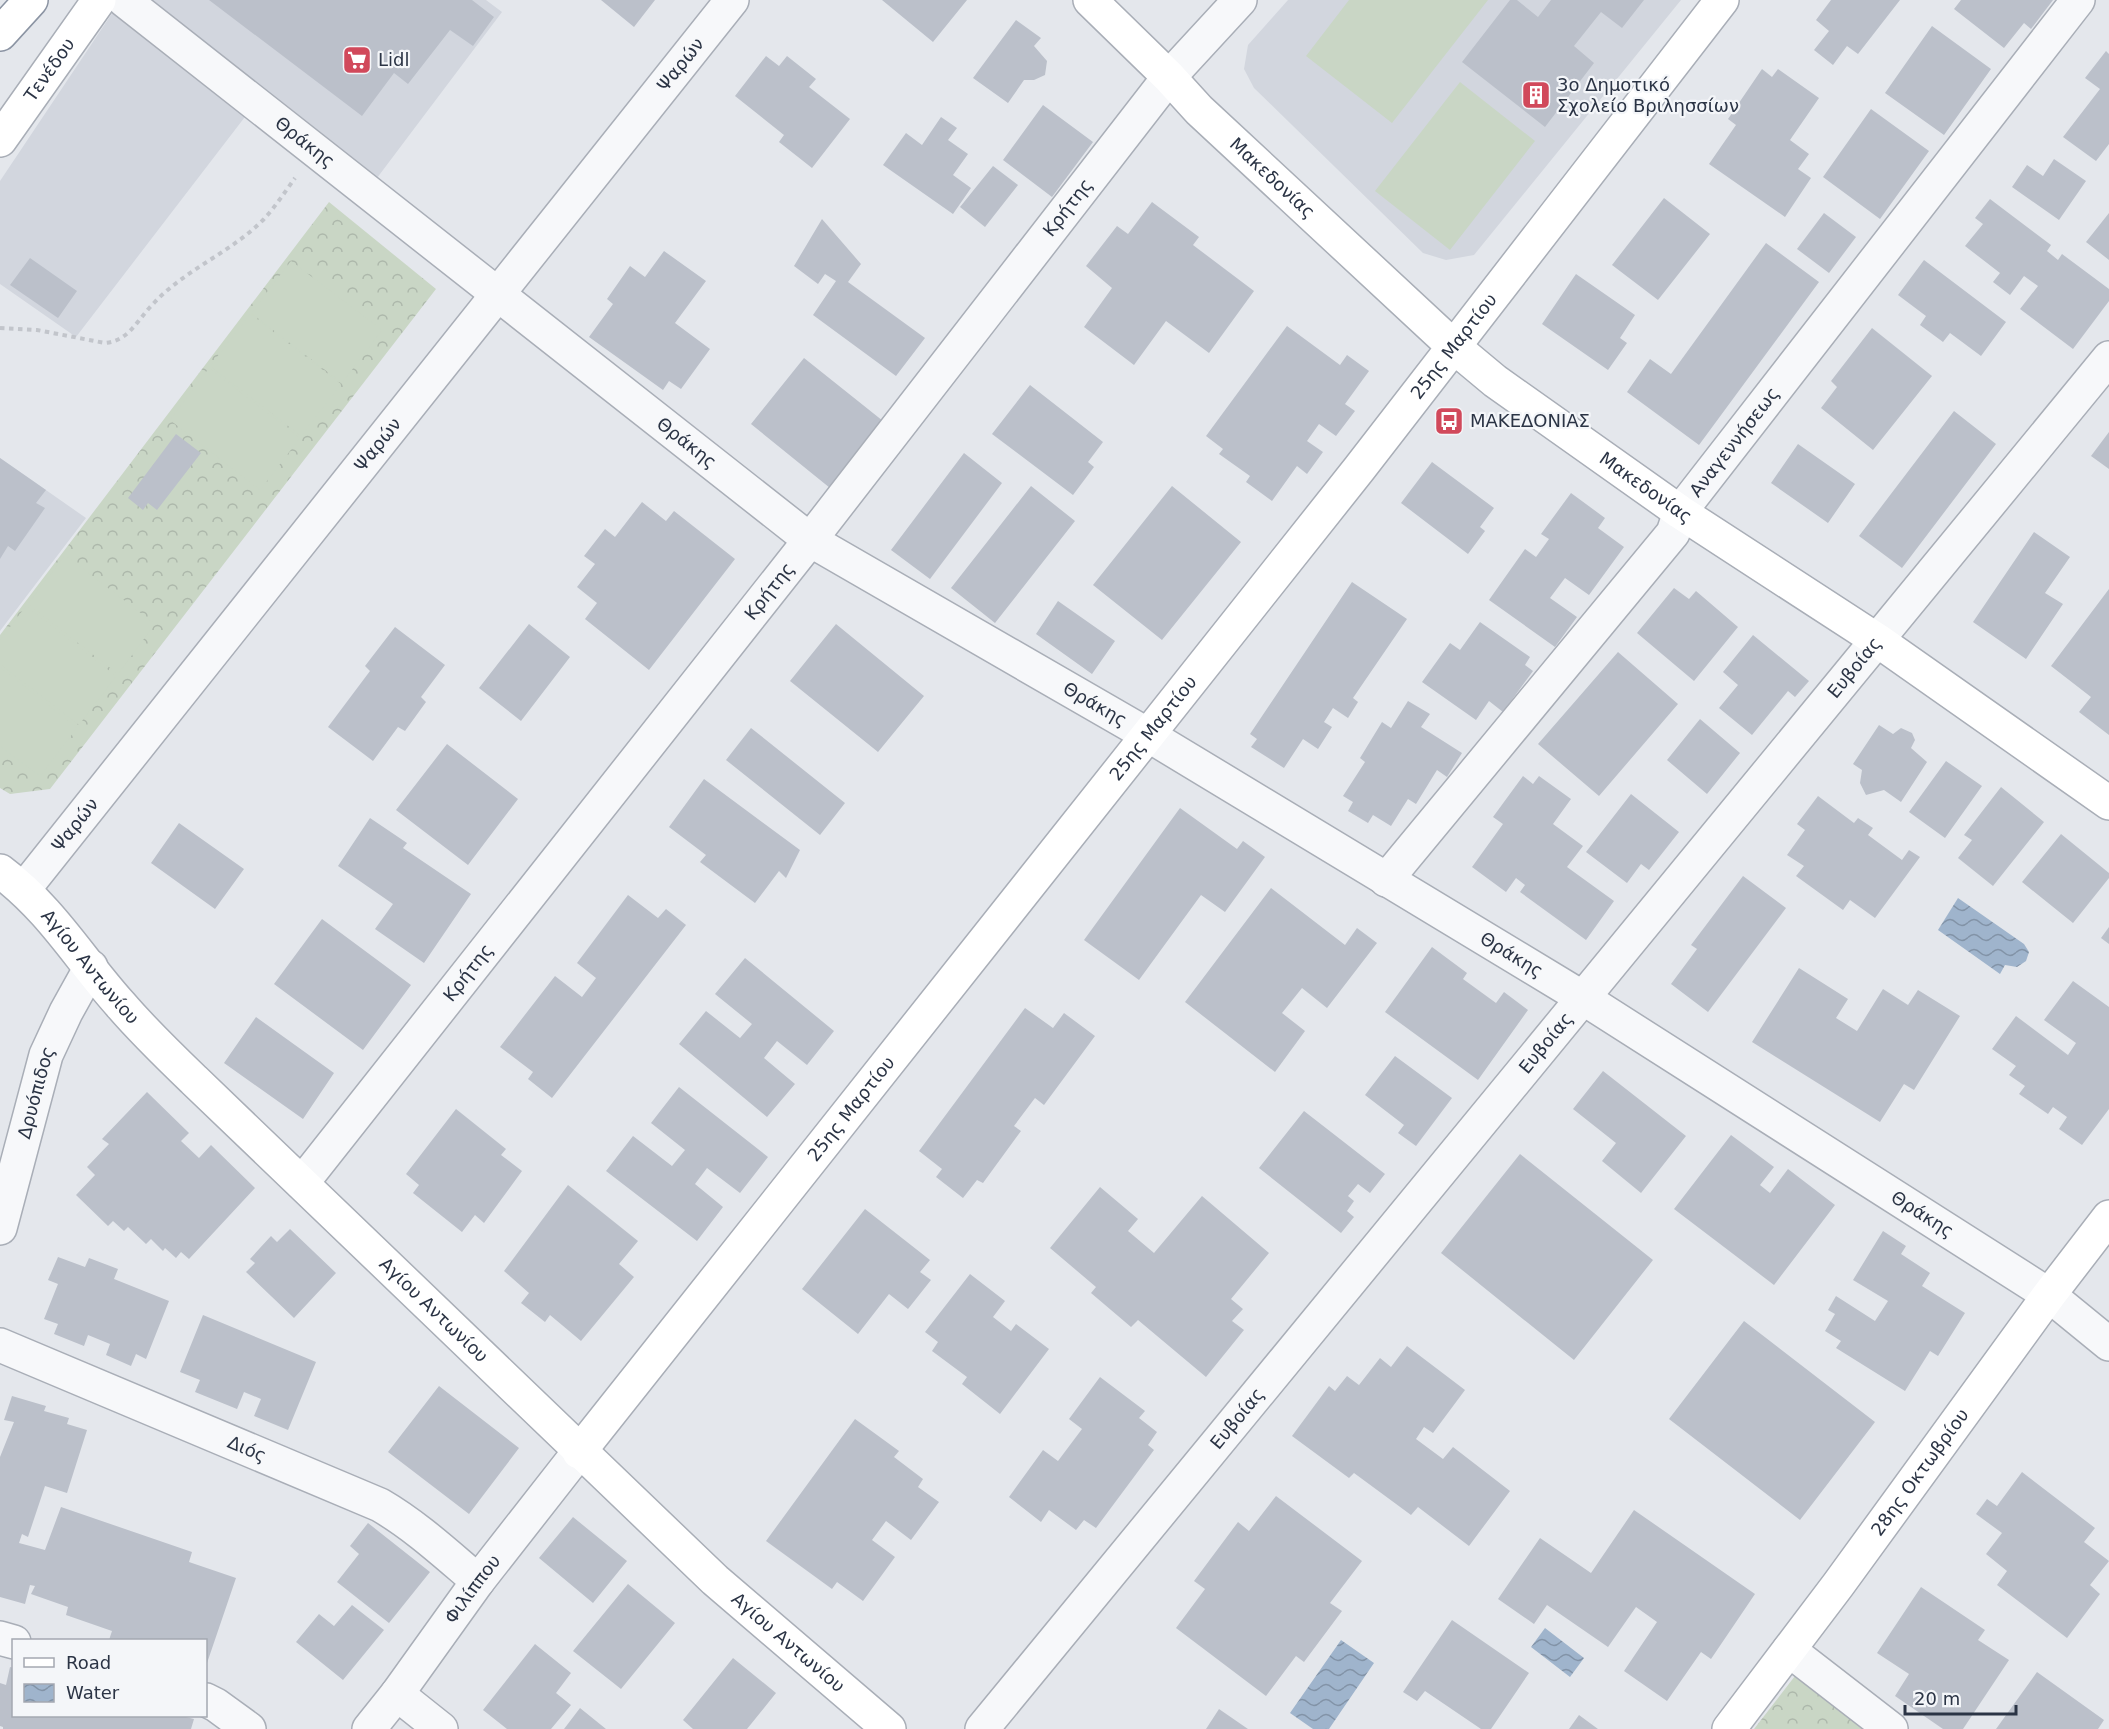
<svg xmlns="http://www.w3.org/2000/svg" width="2109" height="1729" viewBox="0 0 2109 1729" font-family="'DejaVu Sans',sans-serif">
  <defs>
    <pattern id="forest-crowns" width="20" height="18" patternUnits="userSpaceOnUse" patternTransform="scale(1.5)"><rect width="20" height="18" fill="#c9d6c5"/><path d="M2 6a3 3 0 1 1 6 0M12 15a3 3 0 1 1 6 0" fill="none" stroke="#adb8ab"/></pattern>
    <pattern id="water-waves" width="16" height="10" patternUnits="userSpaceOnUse" patternTransform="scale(1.5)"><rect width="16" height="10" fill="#9fb4cc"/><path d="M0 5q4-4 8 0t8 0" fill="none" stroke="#8293a7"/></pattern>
  </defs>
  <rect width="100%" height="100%" fill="#e4e7ec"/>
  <!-- built -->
  <path fill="#d2d6de" d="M121,0H486L502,12L377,178L264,92L76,337L0,284V181Z
    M1288,0H1681L1474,255L1446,260L1423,253L1254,88L1244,69L1248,45Z
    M0,458L86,518L0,631Z"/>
  <!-- forest -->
  <path fill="url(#forest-crowns)" d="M329,202L436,289L50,789L10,794L0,788V635Z
    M1795,1676L1864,1729H1754Z"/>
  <!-- pitch -->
  <path fill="#c9d6c5" d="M1349,0H1488L1392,123L1306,56Z
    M1460,82L1535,141L1450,250L1375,191Z
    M291,261L382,330L342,383L251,313Z
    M250,314L341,384L301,436L210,366Z
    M209,368L300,438L260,490L170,420Z
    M65,555L155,624L118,674L28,604Z
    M26,606L116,676L79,725L0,664V640Z
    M0,667L77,728L40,776L0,746Z"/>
  <!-- water -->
  <path fill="url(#water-waves)" d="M1958,898L2024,944L2029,952L2026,961L2017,967L2005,965L2000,974L1938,930Z
    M1545,1628L1584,1658L1570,1677L1531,1647Z
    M1341,1640L1374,1663L1329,1729H1313L1290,1713Z"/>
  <!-- building -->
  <path fill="#bbc0ca" d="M209,0H472L494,17L473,46L450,30L408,84L394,73L362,116Z
    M601,0H655L634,27Z
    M882,0H967L933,42Z
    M1510,0H1517L1538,17L1551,0H1644L1622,28L1601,12L1574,46L1594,63L1545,127L1462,62Z
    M1831,0H1900L1858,54L1847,46L1833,65L1814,50L1829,31L1816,20Z
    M1961,0H2053L2031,29L2024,23L2004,48L1954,9Z
    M1016,20L1041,38L1034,46L1047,61L1045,75L1034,80H1024L1008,103L973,78Z
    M1932,26L1991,69L1944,135L1885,93Z
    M2106,51L2109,54V144L2096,161L2063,137L2100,89L2085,78Z
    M766,56L779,66L787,56L816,79L809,87L850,119L812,168L779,142L784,135L735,96Z
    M1762,69L1772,77L1778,69L1819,98L1790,140L1809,154L1798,169L1811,178L1785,217L1709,164L1736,125L1728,119Z
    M1043,105L1093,142L1052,197L1003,160Z
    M1871,109L1929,151L1880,219L1823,177Z
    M941,117L957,128L948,140L968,154L953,175L971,188L953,214L883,165L906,133L922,145Z
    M2054,159L2086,181L2059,220L2012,187L2027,165L2043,176Z
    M993,166L1018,185L985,227L960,207Z
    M1664,198L1710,234L1658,300L1612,265Z
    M1990,199L2051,245L2047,251L2058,260L2062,254L2109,289V301L2073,349L2020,309L2038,286L2024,276L2010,295L1993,282L2000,273L1965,246L1983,224L1975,218Z
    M1152,202L1199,237L1193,245L1254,291L1209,353L1166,321L1134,365L1084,327L1112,288L1086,266L1117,226L1128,234Z
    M1824,213L1856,237L1829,273L1797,249Z
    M2109,213V260L2086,242Z
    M822,219L861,264L848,282L925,338L896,376L813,315L836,281L825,274L818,284L794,266Z
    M1766,243L1819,282L1699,445L1627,392L1650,359L1671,374Z
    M664,251L706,281L675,323L710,349L681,389L669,381L663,390L589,337L613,304L607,299L630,266L645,277Z
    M30,258L77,291L58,318L10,285Z
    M1924,260L2006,322L1981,356L1950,333L1943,342L1920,325L1926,316L1898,295Z
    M1576,274L1635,315L1620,338L1627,343L1608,370L1542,324Z
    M1287,326L1340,365L1347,355L1369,371L1345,404L1355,411L1336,436L1319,424L1307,441L1323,452L1307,474L1297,466L1272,501L1246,482L1250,476L1219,454L1223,449L1206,436Z
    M1872,328L1932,376L1873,450L1821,408L1837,387L1831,381Z
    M804,358L883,421L830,488L751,424Z
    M1030,385L1103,442L1088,462L1094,467L1073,495L992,434Z
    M1954,411L1996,444L1902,568L1859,536Z
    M2109,432V469L2091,456Z
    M176,434L201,453L157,510L148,503L143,510L128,498Z
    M1798,444L1855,484L1828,523L1771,483Z
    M964,453L1002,483L930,579L891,550Z
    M0,458L46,490L36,503L45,508L15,551L8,546L0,559Z
    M1432,462L1494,508L1480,527L1485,531L1468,554L1401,503Z
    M1031,486L1075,521L995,623L951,588Z
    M1172,486L1241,542L1162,640L1093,585Z
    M1571,493L1605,518L1598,528L1624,547L1589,595L1565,578L1550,598L1577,617L1555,647L1489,600L1525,549L1536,557L1549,539L1541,534Z
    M642,502L666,521L674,511L735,559L649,670L585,619L597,603L577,587L595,564L584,556L605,529L615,537Z
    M2034,532L2070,557L2045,593L2063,604L2026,659L1973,622Z
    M1352,582L1407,619L1353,698L1358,702L1348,718L1333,708L1324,722L1332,727L1318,749L1303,739L1284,768L1251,747L1257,739L1250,734Z
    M1674,588L1689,599L1696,591L1738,627L1694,681L1637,633Z
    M2109,589V735L2079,712L2091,697L2051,666Z
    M1058,601L1115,641L1092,674L1036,634Z
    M1480,622L1530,657L1525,665L1533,671L1503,712L1489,701L1476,720L1422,682L1450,643L1460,650Z
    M529,624L570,657L521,721L479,688Z
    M836,624L924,696L878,752L790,681Z
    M395,627L445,665L421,697L426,702L405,731L398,727L373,761L328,727L370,671L365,666Z
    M1753,635L1809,681L1795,697L1788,691L1752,735L1719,708L1738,685L1723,672Z
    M1618,652L1678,704L1599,796L1538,744Z
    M1408,701L1430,714L1421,727L1462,753L1447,777L1437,770L1416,804L1408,799L1391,826L1373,815L1368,823L1348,811L1353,802L1343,796L1365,762L1360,758L1382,722L1391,728Z
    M1700,719L1740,753L1707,794L1667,760Z
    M1879,725L1893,734L1901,728L1912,733L1915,740L1911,748L1927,762L1901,802L1884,790L1866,795L1860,783L1862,770L1853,764Z
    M751,728L845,803L820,835L726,760Z
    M447,744L518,799L468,865L396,810Z
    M1946,761L1982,786L1945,838L1909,812Z
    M1523,776L1533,784L1539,776L1571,799L1553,824L1583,846L1567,867L1614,901L1586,940L1520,892L1525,885L1516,878L1506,892L1472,867L1503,824L1493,817Z
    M704,779L800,850L786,878L779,871L755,903L700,862L706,855L669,827Z
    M2001,787L2044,822L1993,886L1958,858L1972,840L1964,835Z
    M1631,794L1679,832L1649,870L1641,864L1627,883L1586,852Z
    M1818,796L1854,823L1858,818L1873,828L1868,835L1902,860L1909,850L1920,857L1875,918L1850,900L1843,910L1796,876L1804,866L1787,855L1805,830L1797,824Z
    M1180,808L1237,849L1243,841L1265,857L1225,912L1201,895L1139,980L1084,940Z
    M370,818L407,843L403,848L471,894L424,963L375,929L393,904L338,866Z
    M179,823L244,869L215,909L151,863Z
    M2061,834L2109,873V878L2073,923L2022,882Z
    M1743,876L1786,908L1708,1012L1671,984L1697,949L1691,945Z
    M1271,888L1345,945L1357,928L1377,943L1327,1008L1302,988L1282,1013L1305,1031L1275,1072L1185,1002Z
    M628,895L658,918L666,909L686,925L552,1098L528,1079L533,1072L500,1047L555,976L582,997L596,978L577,963Z
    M322,919L411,985L363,1050L274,984Z
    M2109,927V944L2101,938Z
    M1432,947L1467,973L1463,979L1496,1003L1504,992L1528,1010L1478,1080L1385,1012Z
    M745,958L834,1031L807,1065L777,1041L764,1058L795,1084L767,1117L679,1044L706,1011L740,1038L752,1024L715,994Z
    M1799,968L1848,999L1836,1018L1857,1031L1883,989L1908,1005L1918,990L1960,1016L1914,1090L1904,1084L1880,1122L1752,1042Z
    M2073,981L2109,1007V1109L2082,1145L2059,1129L2067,1117L2053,1107L2048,1114L2019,1094L2025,1086L2009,1075L2016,1066L1992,1049L2016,1016L2068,1055L2076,1043L2044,1020Z
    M1025,1008L1053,1028L1064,1013L1095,1036L1044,1105L1035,1098L1014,1126L1021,1131L983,1183L977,1180L963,1198L936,1177L942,1169L919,1151Z
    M256,1017L334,1073L303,1119L224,1063Z
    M1395,1056L1452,1098L1416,1146L1398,1133L1404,1125L1365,1095Z
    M1603,1071L1686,1136L1641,1193L1602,1161L1616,1143L1573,1109Z
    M679,1087L768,1157L740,1193L707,1168L695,1184L723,1207L697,1241L606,1171L633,1136L672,1166L685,1150L651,1123Z
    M147,1092L189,1133L181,1141L199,1158L211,1145L255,1188L189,1259L181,1252L176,1258L165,1248L163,1251L151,1239L146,1244L128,1227L124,1231L113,1221L108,1226L76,1195L95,1175L87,1167L109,1144L102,1139Z
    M456,1109L506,1149L501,1155L522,1171L484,1223L475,1215L462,1232L413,1193L419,1185L406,1174Z
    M1304,1111L1385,1174L1370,1193L1358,1184L1348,1196L1354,1201L1347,1211L1354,1217L1341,1233L1259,1168Z
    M1731,1135L1774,1167L1760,1185L1770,1193L1788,1169L1835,1205L1774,1285L1674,1209Z
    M1520,1154L1653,1260L1574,1360L1441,1253Z
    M568,1185L638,1241L619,1264L634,1277L581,1341L550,1315L545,1322L521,1303L529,1293L504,1271Z
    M1100,1187L1138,1219L1128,1231L1154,1253L1202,1196L1269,1253L1231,1299L1243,1309L1232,1321L1244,1330L1206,1377L1138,1320L1131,1327L1091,1293L1096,1287L1050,1248Z
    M865,1209L930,1260L920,1272L931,1280L908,1309L889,1294L858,1334L802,1289Z
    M290,1229L336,1273L294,1318L246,1272L255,1263L250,1259L271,1236L277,1242Z
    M1883,1231L1906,1246L1901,1254L1930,1273L1922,1286L1965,1313L1938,1356L1930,1351L1905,1391L1836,1348L1841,1341L1825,1331L1835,1314L1828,1310L1836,1296L1875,1321L1888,1301L1853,1280Z
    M58,1257L85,1267L89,1258L118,1269L114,1279L169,1301L146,1359L136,1354L131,1366L106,1355L110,1344L88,1335L84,1346L54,1334L58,1324L44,1319L58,1284L48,1280Z
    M970,1274L1005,1301L993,1317L1011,1331L1016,1324L1049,1349L1000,1414L962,1384L967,1377L932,1351L938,1342L925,1332Z
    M203,1315L316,1362L288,1430L254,1416L261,1399L244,1392L237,1409L195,1392L200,1380L180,1372Z
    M1744,1321L1875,1422L1800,1520L1669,1419Z
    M1407,1346L1465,1390L1433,1433L1424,1427L1416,1439L1443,1459L1453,1447L1510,1491L1469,1546L1418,1507L1411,1515L1354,1473L1349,1478L1292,1436L1329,1386L1335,1391L1347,1376L1359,1385L1380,1358L1391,1367Z
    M1100,1377L1145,1411L1139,1418L1157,1432L1148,1445L1154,1450L1096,1528L1084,1520L1076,1530L1049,1510L1041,1522L1009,1497L1043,1450L1058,1461L1082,1429L1069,1419Z
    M439,1386L519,1448L469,1514L388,1452Z
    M12,1396L46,1406L44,1411L69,1418L67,1424L87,1430L67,1493L45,1486L28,1537L22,1534L19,1543L45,1550L61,1507L192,1552L189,1562L236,1578L206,1666V1640H109L112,1631L66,1615L68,1607L31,1594L35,1586L30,1585L25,1604L0,1597V1457L14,1422L4,1420Z
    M855,1419L899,1451L894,1457L923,1479L918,1487L939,1502L911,1540L886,1521L872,1540L895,1557L863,1601L837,1582L832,1589L766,1541Z
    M2022,1472L2095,1528L2084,1542L2109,1561L2090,1585L2100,1594L2067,1638L1997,1585L2007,1571L1986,1554L2002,1533L1976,1514L1987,1499L1997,1506Z
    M1276,1496L1362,1561L1330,1603L1342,1611L1304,1662L1296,1656L1266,1696L1176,1628L1205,1589L1194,1581L1238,1522L1249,1531Z
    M1634,1510L1755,1594L1711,1659L1701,1652L1667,1701L1624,1671L1657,1622L1636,1607L1608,1647L1547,1605L1534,1624L1498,1599L1540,1538L1591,1573Z
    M573,1517L627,1561L593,1603L539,1558Z
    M368,1523L430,1572L389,1623L337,1582L359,1554L350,1546Z
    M628,1584L675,1623L621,1689L573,1651Z
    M1921,1587L1985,1630L1978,1640L2009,1660L1963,1729H1943L1895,1696L1909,1674L1877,1653Z
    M352,1605L384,1630L343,1680L296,1642L319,1614L334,1626Z
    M1452,1620L1529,1673L1491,1729H1481L1425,1691L1417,1701L1403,1692Z
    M535,1644L571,1673L556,1693L571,1705L551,1729H507L483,1710Z
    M733,1658L776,1693L747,1729H693L683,1720Z
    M10,1667L14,1668V1716L140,1717L182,1716L194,1719L191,1729H3V1727L0,1726V1683L6,1685Z
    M2037,1672L2104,1720L2098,1729H1996Z
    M580,1708L606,1729H564Z
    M1219,1709L1248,1729H1206Z
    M1579,1715L1598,1729H1569Z"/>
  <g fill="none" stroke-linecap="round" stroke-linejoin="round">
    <!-- street casing -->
    <g stroke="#a9aeb7" stroke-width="36">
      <g id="street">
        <path id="s1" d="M124,0L810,540L1148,735L1583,998L2049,1295L2109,1344"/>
        <path id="s2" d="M1386,880L1673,533L1680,512L2078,0"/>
        <path id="s3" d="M24,889L732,0"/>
        <path id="s4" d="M302,1183L810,540L1169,77L1240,0"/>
        <path id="s5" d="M0,1228L46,1055L66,1012L91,967"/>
        <path id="s6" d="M0,1345L380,1505C416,1526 446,1554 478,1581"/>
        <path d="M0,1638L14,1642"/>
        <path d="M1789,1650L1891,1729"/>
        <path d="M397,1694L441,1729"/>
        <path d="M206,1700L216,1705L249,1729"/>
        <path id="s7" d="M369,1729L397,1694L478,1581L579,1452"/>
        <path id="s8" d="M982,1729L2109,358"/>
      </g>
    </g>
    <!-- secondary casing -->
    <g stroke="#a9aeb7" stroke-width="36">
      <g id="secondary">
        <path id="s9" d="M1090,0L1169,77L1199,110L1453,346L1495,381L1680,512L1877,640L2109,803"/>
        <path id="s10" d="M0,140L99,0"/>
        <path id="s11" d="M0,871C52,910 78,957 120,1004C143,1031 168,1055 194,1080L715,1580L889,1729"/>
        <path id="s12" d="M579,1452L1359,469L1722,0"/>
        <path id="s13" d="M1729,1729L1838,1585L2049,1295L2109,1217"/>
      </g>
    </g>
    <!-- highway casing -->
    <g stroke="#8b94a3" stroke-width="36">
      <path id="highway" d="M0,34L31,0"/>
    </g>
    <!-- path -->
    <path stroke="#c2c5cb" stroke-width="4" stroke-dasharray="4.5 4.5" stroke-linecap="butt" d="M0,328L37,330L105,343C129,341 137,320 153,304C184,270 232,252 264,219C275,207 285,192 295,178"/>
    <!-- street -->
    <use href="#street" stroke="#f7f8fa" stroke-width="33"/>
    <!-- secondary -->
    <use href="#secondary" stroke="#fff" stroke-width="33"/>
    <!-- highway -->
    <use href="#highway" stroke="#fff" stroke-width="33"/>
  </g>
  <!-- icons -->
  <defs>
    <g id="supermarket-square" transform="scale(1.5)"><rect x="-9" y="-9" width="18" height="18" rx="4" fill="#d1495b" stroke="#f4f6f9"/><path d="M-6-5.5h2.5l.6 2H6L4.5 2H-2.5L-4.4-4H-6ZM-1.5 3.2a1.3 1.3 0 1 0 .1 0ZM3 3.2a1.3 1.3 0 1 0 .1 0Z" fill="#fff"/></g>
    <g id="building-square" transform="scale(1.5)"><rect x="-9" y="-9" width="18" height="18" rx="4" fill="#d1495b" stroke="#f4f6f9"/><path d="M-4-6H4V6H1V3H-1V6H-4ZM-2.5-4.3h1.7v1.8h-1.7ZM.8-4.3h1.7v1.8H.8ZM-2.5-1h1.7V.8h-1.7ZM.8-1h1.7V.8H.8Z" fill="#fff"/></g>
    <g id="bus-square" transform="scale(1.5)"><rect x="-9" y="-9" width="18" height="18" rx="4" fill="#d1495b" stroke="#f4f6f9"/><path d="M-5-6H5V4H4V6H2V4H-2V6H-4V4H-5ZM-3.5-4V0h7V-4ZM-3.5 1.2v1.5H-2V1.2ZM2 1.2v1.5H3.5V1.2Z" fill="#fff"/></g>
  </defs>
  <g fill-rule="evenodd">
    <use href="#supermarket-square" x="357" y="60"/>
    <use href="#building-square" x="1536" y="95"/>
    <use href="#bus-square" x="1449" y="421"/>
  </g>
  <g text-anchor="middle" stroke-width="4.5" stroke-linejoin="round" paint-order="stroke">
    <!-- poi labels -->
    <g font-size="18" fill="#2b3445" stroke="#f4f6f9" text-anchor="start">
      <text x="378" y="66">Lidl</text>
      <text x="1557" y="91">3ο Δημοτικό<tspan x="1557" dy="21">Σχολείο Βριλησσίων</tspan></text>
      <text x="1470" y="427">ΜΑΚΕΔΟΝΙΑΣ</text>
    </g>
    <!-- street labels -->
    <g font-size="18" fill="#2b3445" stroke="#f4f6f9">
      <text dy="6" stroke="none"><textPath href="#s3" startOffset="1054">Ψαρών</textPath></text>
      <text dy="6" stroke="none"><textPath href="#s10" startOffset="86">Τενέδου</textPath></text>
      <text dy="6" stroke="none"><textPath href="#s1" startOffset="230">Θράκης</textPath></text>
      <text dy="6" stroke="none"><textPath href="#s9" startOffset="255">Μακεδονίας</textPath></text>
      <text dy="6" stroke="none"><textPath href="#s4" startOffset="1240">Κρήτης</textPath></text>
      <text dy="6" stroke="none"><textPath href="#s12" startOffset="1410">25ης Μαρτίου</textPath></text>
      <text dy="6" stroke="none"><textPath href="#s2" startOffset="561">Αναγεννήσεως</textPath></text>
      <text dy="6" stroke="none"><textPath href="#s1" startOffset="716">Θράκης</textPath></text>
      <text dy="6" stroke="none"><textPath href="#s3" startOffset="568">Ψαρών</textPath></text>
      <text dy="6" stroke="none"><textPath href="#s9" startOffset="741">Μακεδονίας</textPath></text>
      <text dy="6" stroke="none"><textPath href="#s4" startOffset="754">Κρήτης</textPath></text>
      <text dy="6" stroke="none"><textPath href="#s8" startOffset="1374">Ευβοίας</textPath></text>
      <text dy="6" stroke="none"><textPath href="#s1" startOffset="1202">Θράκης</textPath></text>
      <text dy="6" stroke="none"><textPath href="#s12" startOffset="924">25ης Μαρτίου</textPath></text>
      <text dy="6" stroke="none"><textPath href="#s3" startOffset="82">Ψαρών</textPath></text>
      <text dy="6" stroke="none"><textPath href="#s1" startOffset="1688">Θράκης</textPath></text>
      <text dy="6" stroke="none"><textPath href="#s11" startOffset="132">Αγίου Αντωνίου</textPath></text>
      <text dy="6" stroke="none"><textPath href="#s4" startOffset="268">Κρήτης</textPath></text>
      <text dy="6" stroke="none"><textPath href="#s8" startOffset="888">Ευβοίας</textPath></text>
      <text dy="6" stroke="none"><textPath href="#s5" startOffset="140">Δρυόπιδος</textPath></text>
      <text dy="6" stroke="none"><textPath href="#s12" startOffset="438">25ης Μαρτίου</textPath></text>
      <text dy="6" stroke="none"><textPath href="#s1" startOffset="2174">Θράκης</textPath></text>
      <text dy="6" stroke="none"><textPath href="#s11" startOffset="618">Αγίου Αντωνίου</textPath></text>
      <text dy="6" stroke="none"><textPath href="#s8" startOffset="402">Ευβοίας</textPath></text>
      <text dy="6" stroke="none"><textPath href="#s6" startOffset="268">Διός</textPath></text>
      <text dy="6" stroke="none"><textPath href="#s13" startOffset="320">28ης Οκτωβρίου</textPath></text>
      <text dy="6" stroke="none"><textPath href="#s7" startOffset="174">Φιλίππου</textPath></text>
      <text dy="6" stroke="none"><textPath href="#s11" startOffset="1104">Αγίου Αντωνίου</textPath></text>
    </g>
  </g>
  <!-- legend -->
  <rect x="12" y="1639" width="195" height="78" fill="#f4f6f9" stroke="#a4a8b1" stroke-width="1.5"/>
  <rect x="24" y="1658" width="30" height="9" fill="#ffffff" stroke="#a4a8b1" stroke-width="1.5"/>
  <text x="66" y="1669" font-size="18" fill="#2b3445">Road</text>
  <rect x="24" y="1684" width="30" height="18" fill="url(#water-waves)" stroke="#a4a8b1" stroke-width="1.5"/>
  <text x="66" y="1699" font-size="18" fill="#2b3445">Water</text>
  <!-- scale -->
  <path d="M1905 1705v9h111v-9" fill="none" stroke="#2b3445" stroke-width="3"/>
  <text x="1914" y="1705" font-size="18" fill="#2b3445" stroke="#f4f6f9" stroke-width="4.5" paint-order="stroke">20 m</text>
</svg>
